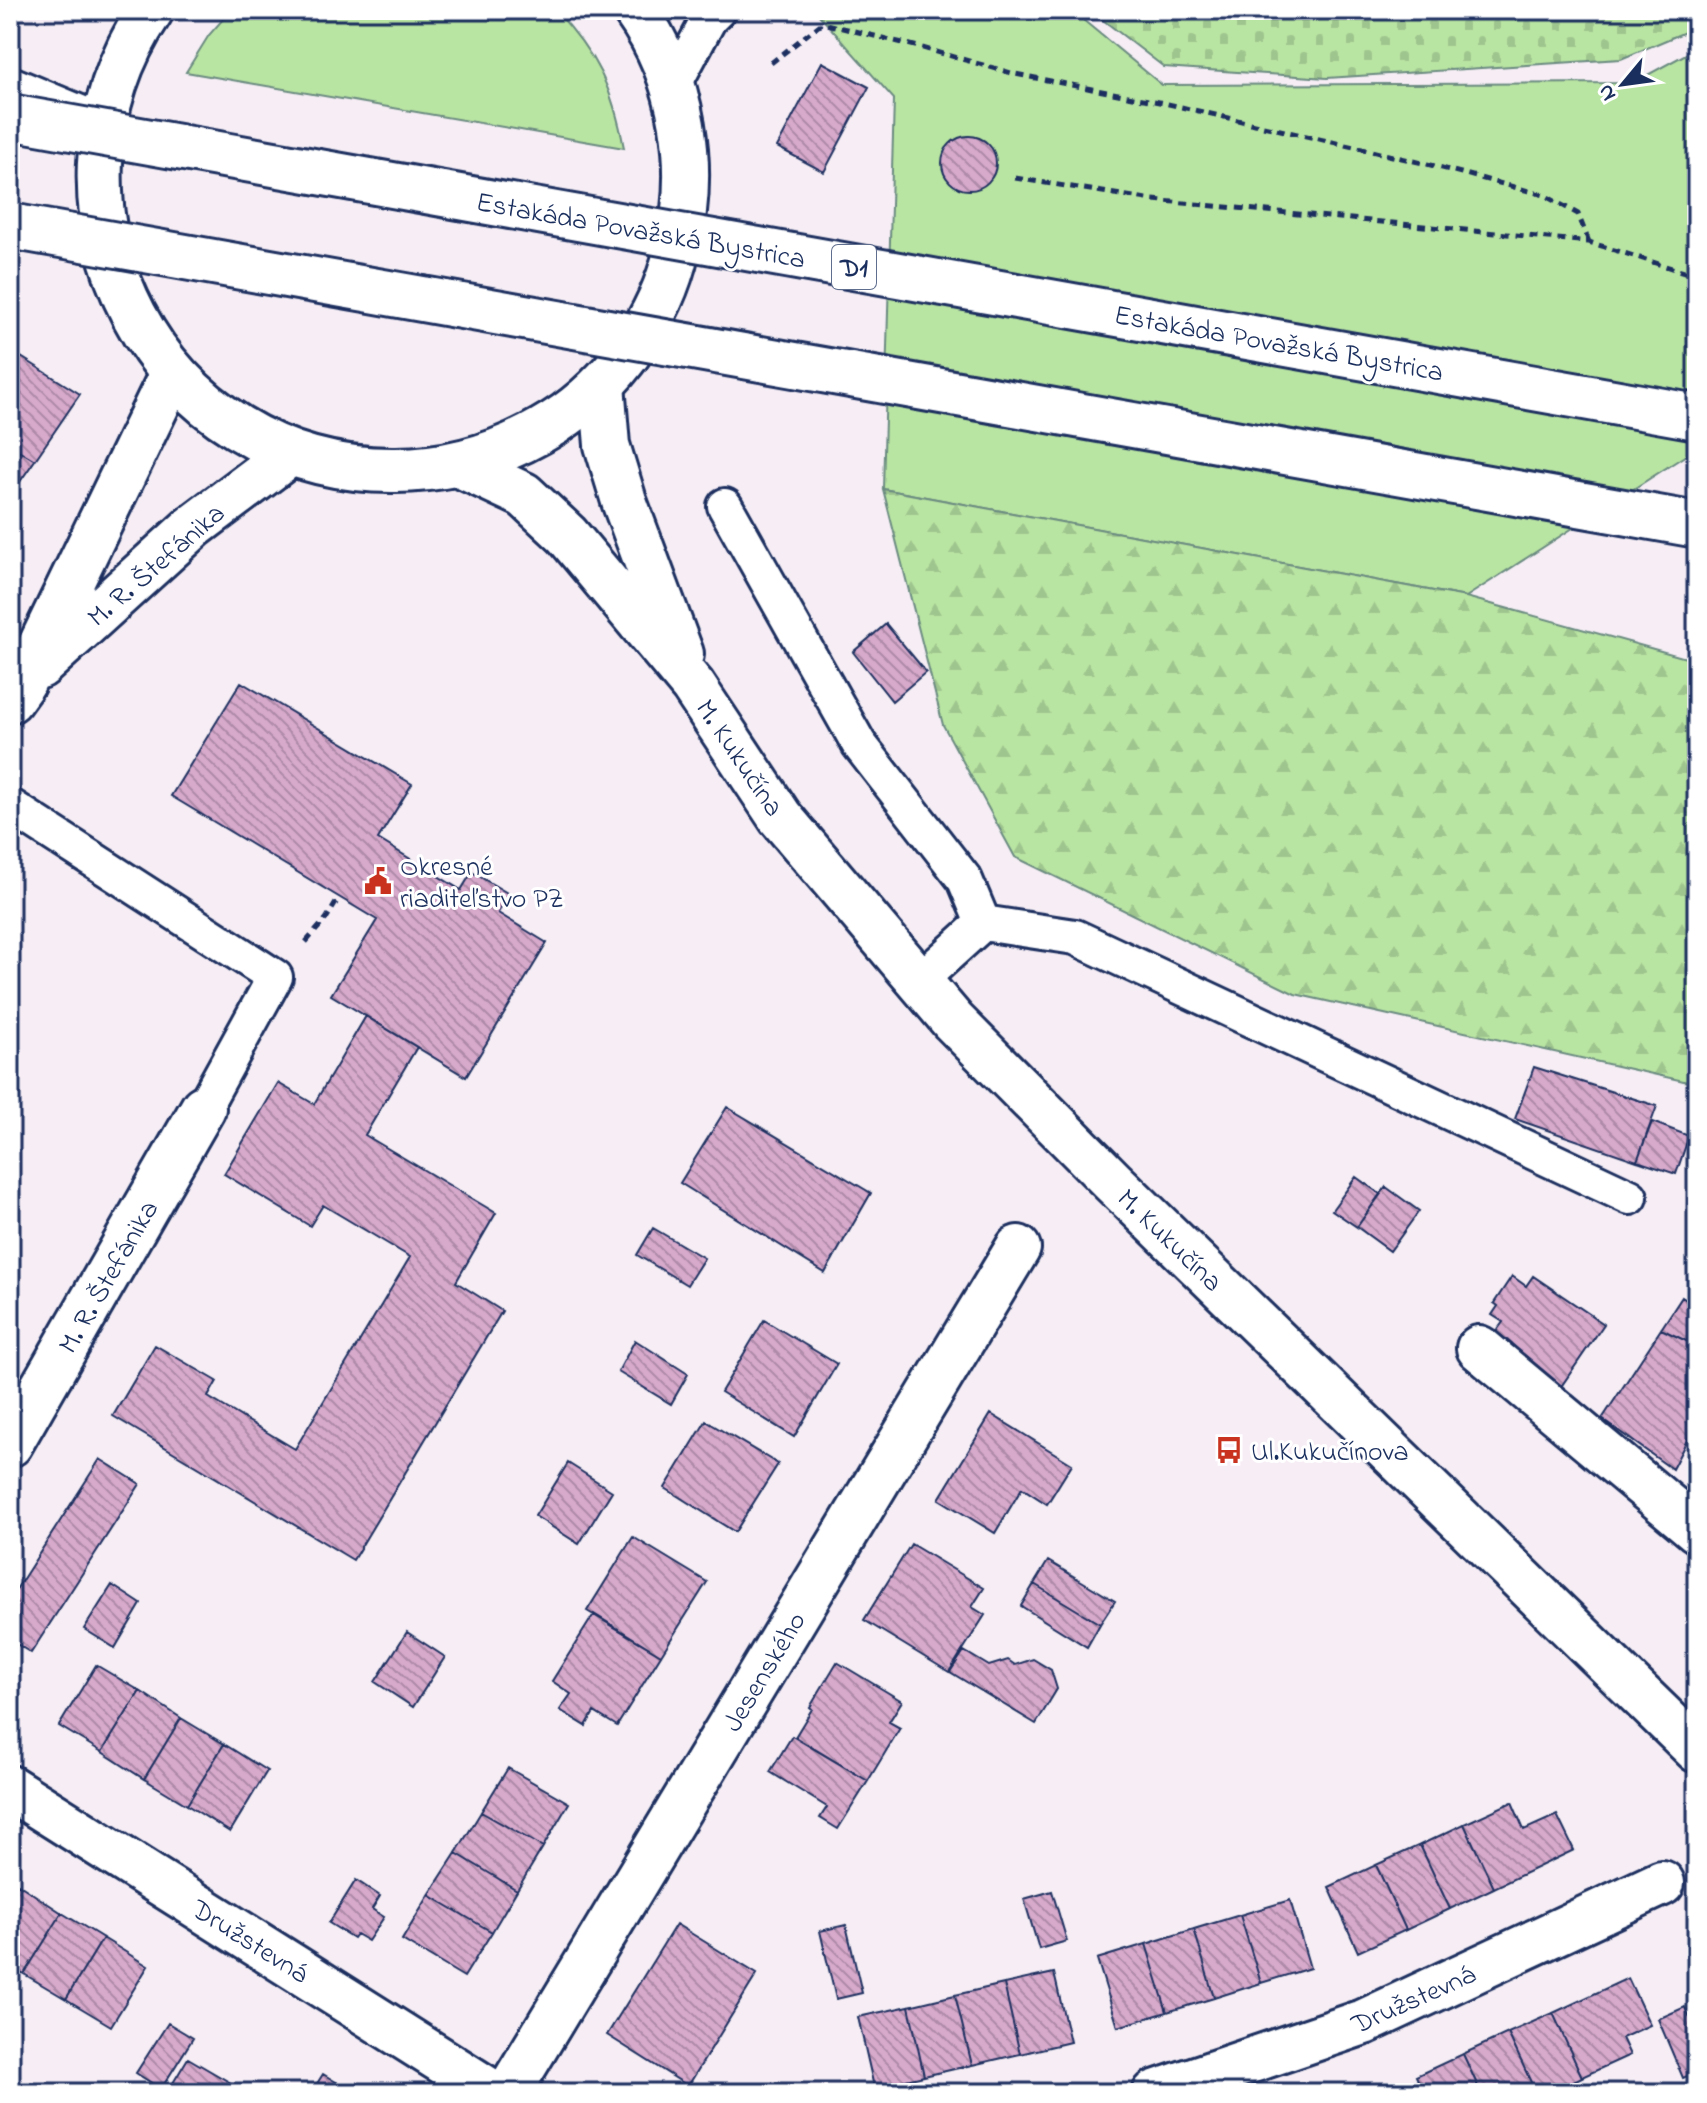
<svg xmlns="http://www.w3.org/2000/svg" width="1707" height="2103" viewBox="0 0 1707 2103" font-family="'Indie Flower',sans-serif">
  <defs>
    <pattern id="forest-firs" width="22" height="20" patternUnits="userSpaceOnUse" patternTransform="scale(2)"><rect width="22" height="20" fill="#b9e5a2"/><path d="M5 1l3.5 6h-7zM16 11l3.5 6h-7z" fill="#9ec58e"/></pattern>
    <pattern id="cemetery-stones" width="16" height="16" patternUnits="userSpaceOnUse" patternTransform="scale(2)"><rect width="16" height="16" fill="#b9e5a2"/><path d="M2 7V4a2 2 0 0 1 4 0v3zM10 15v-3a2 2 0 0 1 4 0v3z" fill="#9ec58e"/></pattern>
    <pattern id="building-back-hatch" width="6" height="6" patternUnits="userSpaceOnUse" patternTransform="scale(2)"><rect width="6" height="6" fill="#d7a9cb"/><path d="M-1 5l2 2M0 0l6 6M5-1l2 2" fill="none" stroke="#ae8aa8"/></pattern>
  </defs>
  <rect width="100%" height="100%" fill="#f7eef5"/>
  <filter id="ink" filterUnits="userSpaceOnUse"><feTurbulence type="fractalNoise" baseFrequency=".0125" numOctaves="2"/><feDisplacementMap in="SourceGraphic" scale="16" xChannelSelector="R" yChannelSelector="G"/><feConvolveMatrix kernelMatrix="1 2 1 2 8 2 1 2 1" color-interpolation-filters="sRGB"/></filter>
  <g filter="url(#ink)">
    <!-- green -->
    <path fill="#b9e5a2" stroke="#6a8a80" stroke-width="2" d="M231,10H555C596,53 613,89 624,148L186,72L209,35Z
      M824,10H1071L1162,85L1633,83L1697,48V448L1466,597L883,489L894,99L819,15Z"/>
    <!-- forest -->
    <path fill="url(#forest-firs)" stroke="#6a8a80" stroke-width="2" d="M883,489L1466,597L1697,661V1084L1295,994L1015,857L943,725Z"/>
    <!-- cemetery -->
    <path fill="url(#cemetery-stones)" stroke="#6a8a80" stroke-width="2" d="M1090,10H1697V27L1621,59L1327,78L1164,67Z"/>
    <!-- building -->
    <path fill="url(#building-back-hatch)" stroke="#1b2f5e" stroke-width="2" d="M822,62L869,87L824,172L777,147Z
      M942 163a27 27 0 1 1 54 0a27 27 0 1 1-54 0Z
      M10,350L80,394L35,460L10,445Z
      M10,445L35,460L10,496Z
      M886,624L926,672L892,701L853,652Z
      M241,682L412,784L378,839L461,890L472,872L509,894L498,913L547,943L466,1077L331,995L377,920L171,796Z
      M366,1016L417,1047L365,1135L496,1213L456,1282L502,1311L353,1560L113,1416L155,1345L217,1381L208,1397L295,1449L410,1257L323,1205L310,1226L224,1174L278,1083L314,1104Z
      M1534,1067L1657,1106L1637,1161L1515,1119Z
      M727,1107L871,1193L825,1273L680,1183Z
      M1652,1122L1689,1136L1676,1174L1637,1161Z
      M1356,1177L1380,1194L1357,1227L1332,1210Z
      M1386,1187L1419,1211L1390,1251L1357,1227Z
      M653,1228L704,1258L687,1285L637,1255Z
      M1512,1276L1526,1286L1533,1276L1604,1324L1560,1388L1490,1340L1503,1322L1492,1315L1498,1306L1494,1303Z
      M1682,1297L1697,1307V1346L1661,1329Z
      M764,1320L837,1364L794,1437L721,1392Z
      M1661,1329L1697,1346V1421L1672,1469L1602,1419Z
      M635,1340L688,1374L671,1404L618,1372Z
      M991,1414L1072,1464L1047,1504L1022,1488L995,1533L939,1499Z
      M706,1421L778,1464L735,1532L665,1488Z
      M100,1459L140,1484L31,1653L10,1640V1599Z
      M568,1463L612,1491L579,1544L535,1516Z
      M633,1537L707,1582L661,1655L587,1611Z
      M911,1544L984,1588L972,1607L985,1615L949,1672L864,1620Z
      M1048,1561L1115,1601L1100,1624L1034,1584Z
      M1034,1584L1100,1624L1087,1647L1021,1606Z
      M112,1585L141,1604L115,1648L84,1629Z
      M594,1614L661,1655L617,1726L594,1712L586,1726L560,1710L571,1694L552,1681Z
      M407,1632L445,1657L413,1707L375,1682Z
      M964,1651L989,1666L1008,1660L1015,1665L1033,1659L1051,1670L1057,1689L1036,1724L950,1672Z
      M837,1662L902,1701L889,1722L900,1728L868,1781L795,1737L812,1709L810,1707Z
      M96,1665L140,1691L102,1752L59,1726Z
      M140,1691L181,1718L144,1779L102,1752Z
      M181,1718L224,1744L187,1805L144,1779Z
      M792,1736L868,1781L838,1829L820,1818L827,1807L770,1772Z
      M224,1744L267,1771L230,1832L187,1805Z
      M508,1768L569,1803L543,1847L481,1812Z
      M1512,1802L1524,1830L1557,1815L1574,1850L1494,1888L1464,1824Z
      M481,1812L543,1847L517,1890L456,1853Z
      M1464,1824L1494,1888L1450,1909L1420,1845Z
      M1420,1845L1450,1909L1406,1930L1376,1865Z
      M456,1853L517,1890L492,1932L429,1895Z
      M1376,1865L1406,1930L1358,1952L1329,1887Z
      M356,1880L380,1896L372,1909L384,1917L368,1941L356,1934L353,1938L329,1923Z
      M18,1884L62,1913L24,1974L10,1965V1898Z
      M1052,1891L1067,1941L1039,1949L1024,1899Z
      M429,1895L492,1932L464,1977L402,1940Z
      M1290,1900L1310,1968L1261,1983L1240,1915Z
      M62,1913L103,1938L66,1999L24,1974Z
      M1240,1915L1261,1983L1214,1998L1194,1929Z
      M676,1924L757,1974L688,2086L607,2035Z
      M846,1925L862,1993L836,1999L820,1931Z
      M1194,1929L1214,1998L1167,2012L1146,1944Z
      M103,1938L148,1966L111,2026L66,1999Z
      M1146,1944L1167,2012L1118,2027L1097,1959Z
      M1054,1973L1070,2042L1020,2054L1004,1984Z
      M1628,1978L1650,2025L1622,2038L1630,2055L1582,2077L1553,2013Z
      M1004,1984L1020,2054L972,2065L955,1995Z
      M955,1995L972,2065L924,2076L909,2006Z
      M909,2006L924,2076L874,2087L858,2017Z
      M1685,2007L1697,2032V2072L1683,2078L1658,2019Z
      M1553,2013L1582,2077L1549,2093H1536L1508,2033Z
      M168,2023L193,2038L161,2089L136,2073Z
      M1508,2033L1536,2093H1481L1463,2054Z
      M1463,2054L1481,2093H1424L1416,2076Z
      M188,2058L248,2093H167Z
      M323,2074L354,2093H311Z"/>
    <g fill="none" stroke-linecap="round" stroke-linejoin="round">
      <!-- service casing -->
      <g stroke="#1b2f5e" stroke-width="40">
        <path id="service" d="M673,86L709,19L718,10
          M725,506L859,744L965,880L983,923
          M10,806L275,977L203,1108
          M919,981L983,923L1075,937L1630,1197"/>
      </g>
      <!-- minor casing -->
      <g stroke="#1b2f5e" stroke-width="50">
        <path id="minor" d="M10,89L89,122
          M602,385L607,445L624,501L681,654
          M458,464L524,495L567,535L693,686L780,817L953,1021L1112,1181L1697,1750
          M1479,1348L1697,1530
          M10,1444L203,1108
          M10,1788L493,2093
          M508,2093L1018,1248
          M1155,2093L1364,2022L1662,1883"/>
      </g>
      <!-- secondary casing -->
      <g stroke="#1b2f5e" stroke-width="50">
        <path id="secondary" d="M151,10C19,207 156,473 396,470C453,470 506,453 554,423C615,384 661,319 677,249C697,168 684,78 635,10
          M40,666L194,526L291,453
          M10,700L23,682L173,372"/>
      </g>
      <!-- path -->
      <path stroke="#1b2f5e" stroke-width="5" stroke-dasharray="8 6" stroke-linecap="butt" d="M771,63L822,23L919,47L1015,74L1164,103L1427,164L1544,195L1578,214L1589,242
        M1015,178L1153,200L1589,242L1697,276
        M306,942L326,919L339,898"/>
      <!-- service -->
      <use href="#service" stroke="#fff" stroke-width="34"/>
      <!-- minor -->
      <use href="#minor" stroke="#fff" stroke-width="44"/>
      <!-- secondary -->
      <use href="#secondary" stroke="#fff" stroke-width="44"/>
      <!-- motorway-bridge casing -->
      <g stroke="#1b2f5e" stroke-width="50" stroke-linecap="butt">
        <path id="motorway-bridge" d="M10,117L1697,417
          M10,226L1697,525"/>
      </g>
      <!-- motorway-bridge -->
      <use href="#motorway-bridge" stroke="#fff" stroke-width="44"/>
    </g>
  </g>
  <!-- icons -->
  <defs>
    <g id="civic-bare" transform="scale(2.16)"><path d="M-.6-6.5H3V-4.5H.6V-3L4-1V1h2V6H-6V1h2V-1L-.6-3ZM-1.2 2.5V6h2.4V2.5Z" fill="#c8321e" stroke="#fff" stroke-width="2.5" paint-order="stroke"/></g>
    <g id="bus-bare" transform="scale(2.16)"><path d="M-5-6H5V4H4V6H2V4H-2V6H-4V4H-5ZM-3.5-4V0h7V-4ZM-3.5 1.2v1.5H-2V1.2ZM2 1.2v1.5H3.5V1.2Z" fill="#c8321e" stroke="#fff" stroke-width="2.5" paint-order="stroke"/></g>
  </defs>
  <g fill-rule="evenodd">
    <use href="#civic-bare" x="378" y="881"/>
    <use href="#bus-bare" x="1229" y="1450"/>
  </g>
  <g text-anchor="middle" stroke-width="6" stroke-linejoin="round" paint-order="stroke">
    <!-- shield labels -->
    <rect fill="#fff" stroke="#5f6d8e" stroke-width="2" x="832" y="245" width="44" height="44" rx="6"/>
    <g font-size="26" font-weight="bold" fill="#1b2f5e">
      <text x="854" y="276">D1</text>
    </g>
    <!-- street labels -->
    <g font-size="28" fill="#1b2f5e" stroke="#fff">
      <text transform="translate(641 229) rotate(10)" y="10">Estakáda Považská Bystrica</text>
      <text transform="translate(1279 342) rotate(10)" y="10">Estakáda Považská Bystrica</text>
      <text transform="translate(155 564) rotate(-41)" y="10">M. R. Štefánika</text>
      <text transform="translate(741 757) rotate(56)" y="10">M. Kukučína</text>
      <text transform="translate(1171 1239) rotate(44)" y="10">M. Kukučína</text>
      <text transform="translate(107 1276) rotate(-60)" y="10">M. R. Štefánika</text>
      <text transform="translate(763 1671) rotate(-59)" y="10">Jesenského</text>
      <text transform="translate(251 1940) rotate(32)" y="10">Družstevná</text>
      <text transform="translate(1413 1998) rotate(-24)" y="10">Družstevná</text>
    </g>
    <!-- poi labels -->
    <g font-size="28" fill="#1b2f5e" stroke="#fff" text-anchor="start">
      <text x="400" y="875">Okresné<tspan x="400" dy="32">riaditeľstvo PZ</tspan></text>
      <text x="1251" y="1460">Ul.Kukučínova</text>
    </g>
  </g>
  <!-- margin -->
  <rect width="1707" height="2103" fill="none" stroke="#fff" stroke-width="40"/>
  <rect x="20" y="20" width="1667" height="2063" fill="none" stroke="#1b2f5e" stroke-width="3" filter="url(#ink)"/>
  <!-- north arrow -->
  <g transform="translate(1623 84) rotate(241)" stroke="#ffffff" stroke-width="6" paint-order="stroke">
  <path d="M0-6L14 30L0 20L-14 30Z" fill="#1b2f5e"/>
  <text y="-12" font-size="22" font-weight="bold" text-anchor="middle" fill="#1b2f5e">N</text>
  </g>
</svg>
